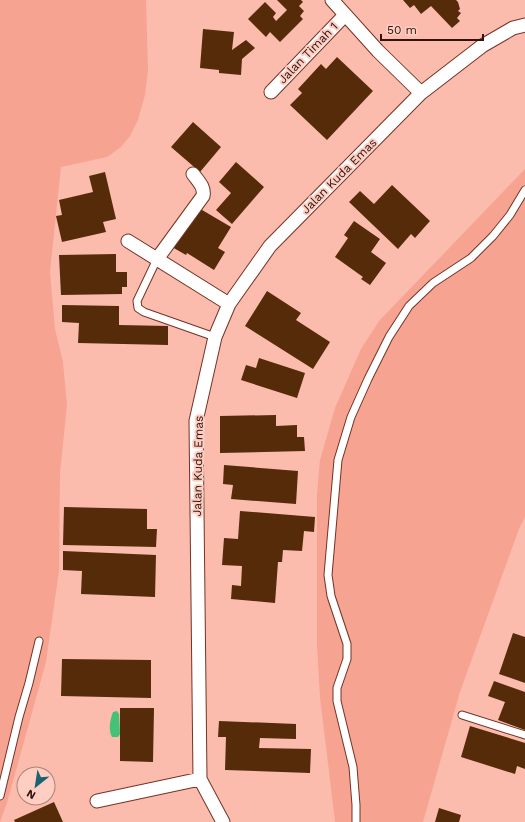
<svg xmlns="http://www.w3.org/2000/svg" width="525" height="822" viewBox="0 0 525 822" font-family="'Work Sans',sans-serif">
  <rect width="100%" height="100%" fill="#fbbcad"/>
  <!-- green -->
  <path fill="#f6a491" d="M0,0H146L148,70L145,95L138,120L130,136L121,147L107,157L61,167L50,272L55,329L63,362L67,405L60,473L59,571L46,662L7,803L0,822Z
    M525,169V517L519,529L460,692L423,822H335L320,697L317,646V494L320,460L335,408L361,349L379,321Z"/>
  <!-- water -->
  <path fill="#43c278" d="M117,711L119,714L120,734L118,737H112C108,730 110,720 113,712Z"/>
  <!-- building -->
  <path fill="#552b09" d="M277,0H301L303,2L299,6L304,11L300,16L303,19L280,42L270,32L266,37L248,19L265,2L276,13L273,17L276,21L287,10Z
    M403,0H456L458,2L460,9L458,11L461,13L457,18L460,21L452,28L431,6L421,14L414,5L410,8Z
    M203,29L234,32L232,50L246,40L255,48L242,59L241,75L219,73V70L200,68Z
    M337,57L373,91L327,140L290,105L302,93L298,89L321,64L326,69Z
    M193,122L221,147L200,172L171,147Z
    M236,162L264,187L232,224L216,210L231,193L219,182Z
    M105,172L116,219L103,222L106,232L62,242L56,216L62,215L59,200L93,192L89,176Z
    M392,185L430,221L415,238L411,234L398,249L349,202L360,191L374,204Z
    M197,207L231,227L218,248L225,252L214,270L187,253L186,255L172,247Z
    M354,221L380,239L371,252L386,263L370,285L361,279L363,277L335,257L348,238L344,235Z
    M116,254V272H127V287H122V294L61,295L59,255Z
    M267,291L301,313L296,320L330,342L313,369L245,326Z
    M62,305L119,306V325L168,326V345L78,343L79,323L62,322Z
    M259,358L305,373L297,398L241,380L246,365L256,368Z
    M276,415V426L297,425V437H304L305,451L220,453V416Z
    M224,465L298,471L296,504L231,499L233,485L223,484Z
    M64,507L147,509V529H157L156,547L63,545Z
    M240,511L315,517L314,532L304,531L302,551L283,550L282,562H278L275,603L231,599L232,585L241,586L242,566L222,565L224,538L238,539Z
    M63,551L156,555L155,597L81,594L82,571L63,570Z
    M513,633L525,637V683L499,674Z
    M62,659L151,660V698L61,696Z
    M494,681L525,692V730L498,720L505,702L488,696Z
    M120,708H154L153,762L120,761Z
    M219,721L296,724V739L260,738L259,748L311,749L310,773L225,770L226,737H218Z
    M470,726L525,743V769L517,766L515,774L461,757Z
    M54,802L63,822H15L14,820Z
    M439,808L461,815L459,822H435Z"/>
  <g fill="none" stroke-linecap="round" stroke-linejoin="round">
    <!-- service casing -->
    <g stroke="#743325" stroke-width="9">
      <path id="service" d="M157,259L137,301L138,308L144,312L215,337
        M462,715L525,735
        M0,796L19,717L29,683L39,641
        M356,822V805L353,767L337,701V688L347,659V644L331,596L328,575L338,460L351,417L368,379L389,337L409,306L433,283L471,258L493,236L510,215L525,190"/>
    </g>
    <!-- minor casing -->
    <g stroke="#743325" stroke-width="15">
      <path id="minor" d="M332,0L378,51L421,93
        M271,92L345,15
        M128,241L229,304
        M157,259L203,196C205,187 198,181 193,174
        M97,801L200,779
        M223,822L200,779L196,421L215,337L229,304L270,246L421,93L482,46L513,28L525,25"/>
    </g>
    <!-- service -->
    <use href="#service" stroke="#fff" stroke-width="7"/>
    <!-- minor -->
    <use href="#minor" stroke="#fff" stroke-width="13"/>
  </g>
  <g text-anchor="middle" stroke-width="4" stroke-linejoin="round" paint-order="stroke">
    <!-- street labels -->
    <g font-size="12" fill="#2f130c" stroke="#fecec2">
      <text transform="translate(308 53) rotate(-46)" y="4">Jalan Timah 1</text>
      <text transform="translate(339 176) rotate(-45)" y="4">Jalan Kuda Emas</text>
      <text transform="translate(198 466) rotate(-89)" y="4">Jalan Kuda Emas</text>
    </g>
  </g>
  <!-- north arrow -->
  <g transform="translate(36 786) rotate(210)"><circle r="19" fill="#fecec2" stroke="#ab8379"/>
  <path d="M0-3L7 15L0 10L-7 15Z" fill="#1b6372"/>
  <text y="-6" font-size="11" font-weight="bold" text-anchor="middle" fill="#2f130c">N</text>
  </g>
  <!-- scale -->
  <path d="M381 34v6h102v-6" fill="none" stroke="#2f130c" stroke-width="2"/>
  <text x="387" y="34" font-size="12" fill="#2f130c" stroke="#fecec2" stroke-width="3" paint-order="stroke">50 m</text>
</svg>
